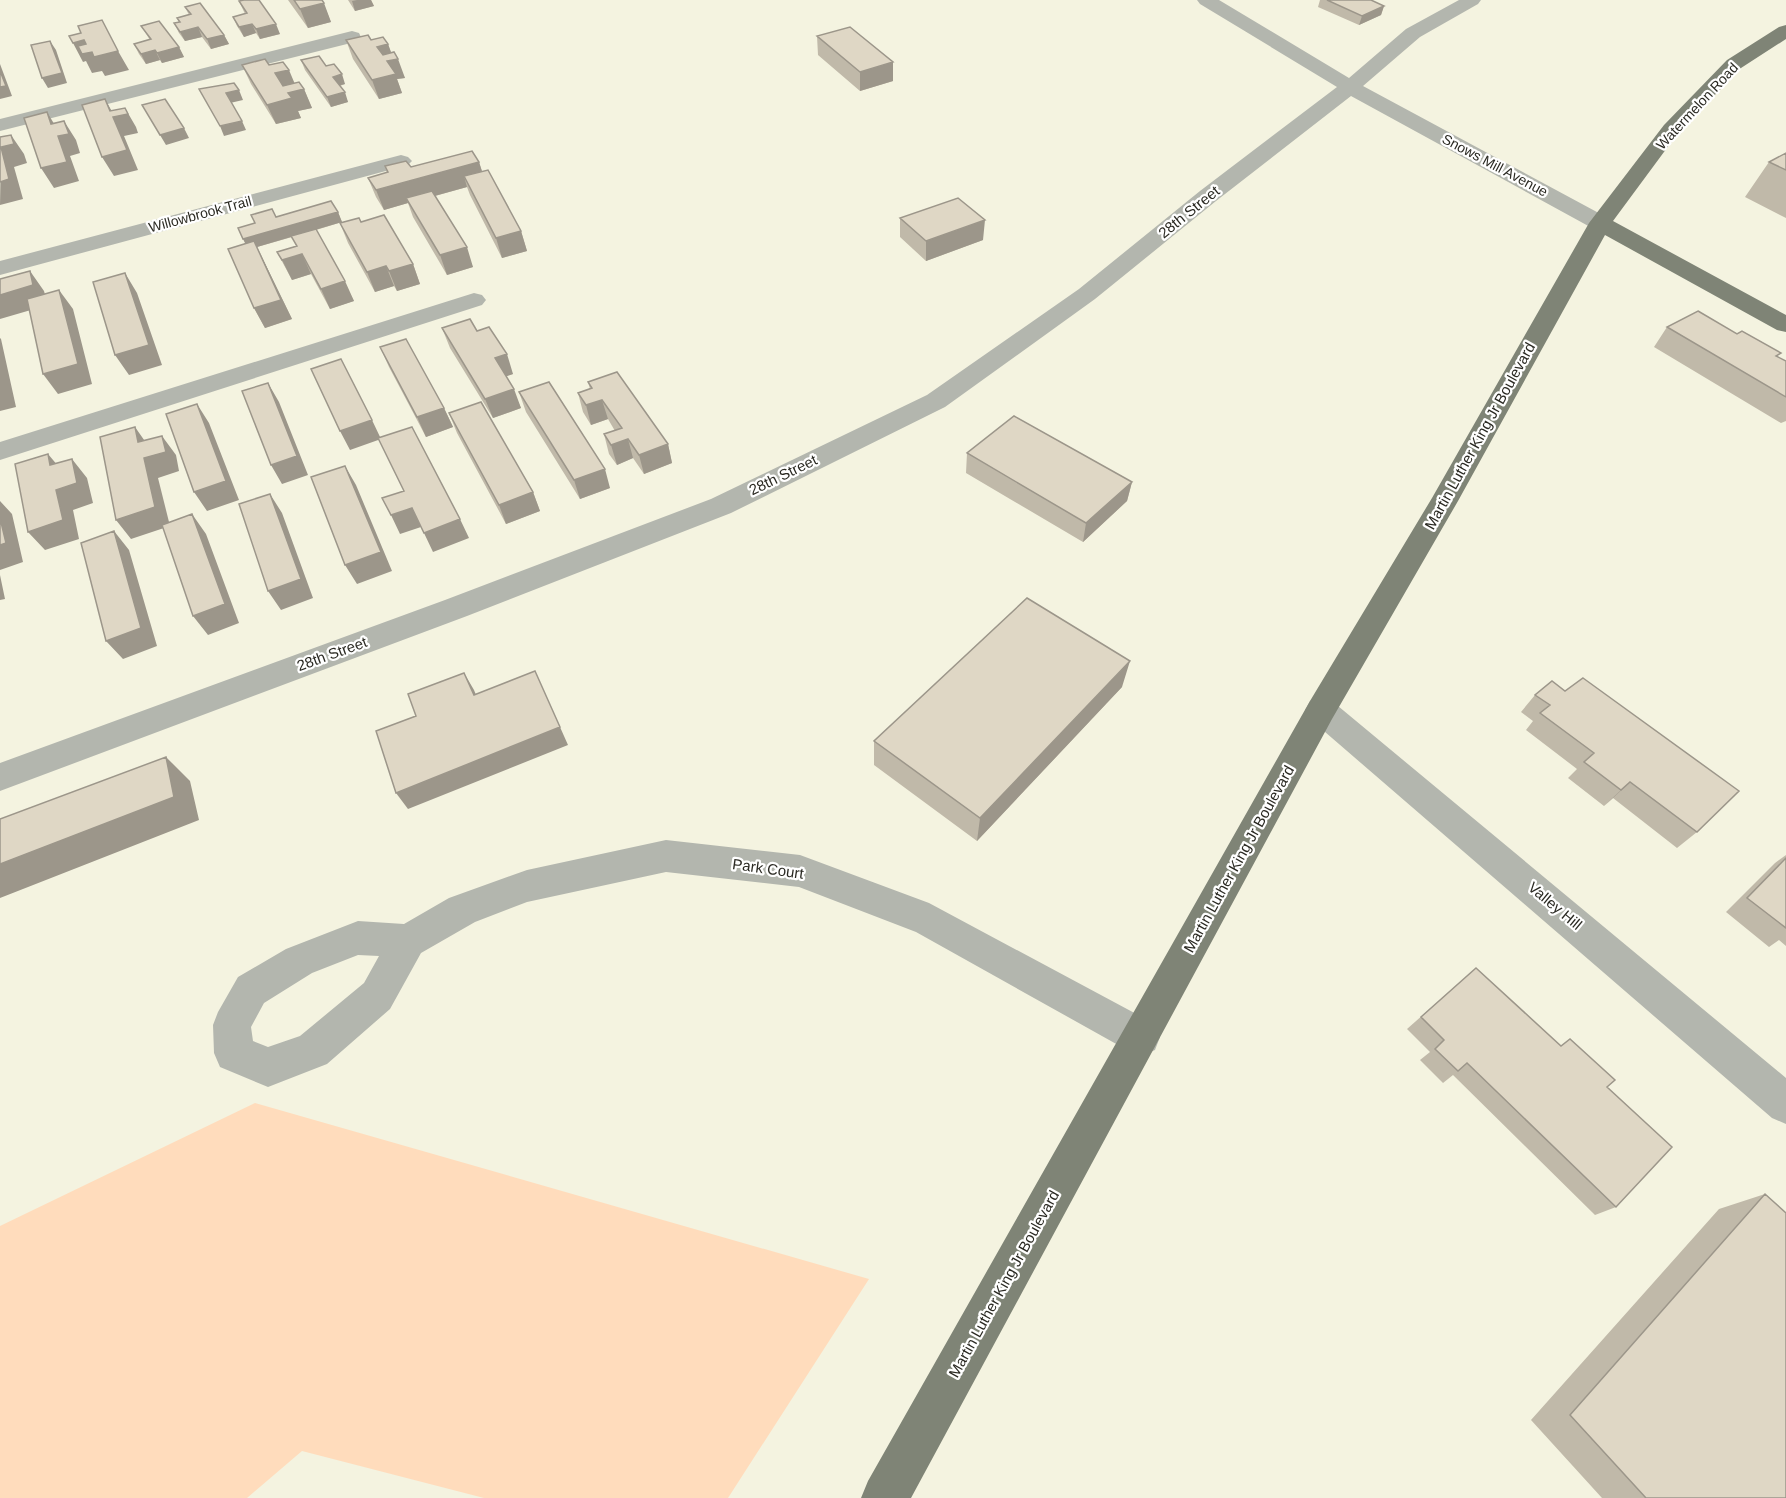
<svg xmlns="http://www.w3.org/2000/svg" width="1786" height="1498" viewBox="0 0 1786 1498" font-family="Arial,sans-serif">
  <rect width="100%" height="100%" fill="#f4f3e0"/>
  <!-- green -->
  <path fill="#ffdcbc" d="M255,1103L869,1279L728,1498H484L302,1451L247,1498H0V1226Z"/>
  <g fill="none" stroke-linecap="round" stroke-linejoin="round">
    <!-- minor -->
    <path fill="#b3b6ae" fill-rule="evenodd" d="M1197,0H1219L1349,78L1406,29L1459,0H1481L1478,4L1420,37L1363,86L1608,218L1611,223L1608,228L1600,230L1592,228L1351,96L1216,201L1095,299L945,407L731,513L467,616L0,791V763L445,600L711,499L927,395L1079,289L1200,191L1337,87L1200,4Z
      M352,31L359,33L361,37L359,41L0,131V119Z
      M401,155L408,157L412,161L408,165L0,275V261Z
      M474,293L482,295L486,300L482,305L0,460V442Z
      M1321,697L1332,701L1786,1078V1124L1772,1118L1310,719L1305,710L1310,701Z
      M666,840L800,855L929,903L1155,1024L1160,1037L1155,1050L1141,1056L1127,1050L916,932L799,887L666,872L527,902L475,922L421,953L390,1009L327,1064L268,1087L220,1067L214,1053L213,1025L218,1012L238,977L286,949L358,921L404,924L449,898L527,870ZM358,955L379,956L364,983L300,1036L268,1047L253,1041L251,1027L264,1003L312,973Z"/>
    <!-- major -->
    <path fill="#7f8476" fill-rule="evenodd" d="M1786,25V39L1741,68L1678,133L1613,221L1786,315V332L1777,330L1605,235L1458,501L1332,719L911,1498H861L868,1481L1310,701L1432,498L1589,223L1664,125L1727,60L1779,27Z"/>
  </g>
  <!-- wall -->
  <path fill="#c0b9a9" d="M288,0H322L331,22L308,28Z
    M348,0H371L374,6L355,11Z
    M1320,0H1371L1384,6L1381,15L1359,25L1318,7Z
    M239,1L280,34L260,39L256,33L244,37L237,26L233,17L245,14Z
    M185,7L224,35L229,44L211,49L202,37L185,41L179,33L174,23L179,22L177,18L189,15Z
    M141,26L179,47L184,57L162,63L160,60L146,64L139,54L134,44L150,40Z
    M817,36L893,81L860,91L818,55Z
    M346,40H371L388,44L391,53L405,78L397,79L402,93L379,99L353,59Z
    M301,60L326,66L345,84L340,86L348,102L331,107L305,70Z
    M242,65H269L294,83L304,89L312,108L298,111L301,118L276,124L251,84Z
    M1786,153V218L1745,197L1769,162Z
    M479,162L482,171L521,231L527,251L502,258L470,195L467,187L435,196L473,267L447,275L413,217L408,203L384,210L376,197L368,178L387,173L385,166L411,167Z
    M338,212L342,222L316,230L354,301L330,309L311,274L292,280L277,252L296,246L292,237L257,247L292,319L265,328L254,308L246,244L276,217Z
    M900,218L983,240L926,261L900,237Z
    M361,222L413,264L420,284L397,291L394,286L375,292L348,243L340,223Z
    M1667,327L1786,361V421L1781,423L1654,347Z
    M442,328L477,331L513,374L506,376L521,408L493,418L450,348Z
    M380,347L444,408L453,427L426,437L389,367Z
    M588,382L668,444L672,463L644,474L633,458L617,465L609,454L604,434L615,431L608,419L591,425L583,412L578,393L590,389Z
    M519,392L610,488L580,499L526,412Z
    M449,413L533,492L540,511L506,524L457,433Z
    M967,453L1132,482L1127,501L1083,542L966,473Z
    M1552,681L1697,832L1677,848L1613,798L1604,806L1568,778L1577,769L1526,730L1533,721L1521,712L1535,695Z
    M1122,687L977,841L874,765V741Z
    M1786,855V946L1779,940L1769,947L1726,912L1775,863Z
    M1476,968L1561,1046L1570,1039L1607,1087L1616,1207L1595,1215L1453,1075L1443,1083L1420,1060L1430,1052L1407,1029Z
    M1765,1194L1786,1498H1602L1531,1420L1719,1209Z"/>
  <!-- shaded-wall -->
  <path fill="#9c968a" d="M357,0H371L374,6L355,11L352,1Z
    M324,3L331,22L308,28L300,9Z
    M1384,6L1381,15L1359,25L1362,16Z
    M252,24L256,33L244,37L239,27Z
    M276,24L280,34L260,39L256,29Z
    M198,27L202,37L185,41L180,32Z
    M224,35L229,44L211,49L207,39Z
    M84,40L118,51L129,70L105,76L102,71L92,73L86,61L83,62L73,43Z
    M50,41L56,50L67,83L48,88L42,78Z
    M388,44L394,60L398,59L405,78L397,79L402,93L379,99L372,80L377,47Z
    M179,47L184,57L162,63L157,53Z
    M155,50L160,60L146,64L141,54Z
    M893,62V81L860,91V72Z
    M0,64L12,96L0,99Z
    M289,70L297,89L283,92L275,73Z
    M342,74L345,84L337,86L333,77Z
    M304,89L312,108L298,111L301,118L276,124L267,105L288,93Z
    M239,90L243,100L230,103L226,93Z
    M345,92L348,102L331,107L327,97Z
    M105,99L115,117L125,108L136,127L138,133L124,136L138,170L114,176L102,157L110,111Z
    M47,112L59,132L64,121L76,140L80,153L70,156L79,181L54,188L41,168L51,124Z
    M242,121L246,130L224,136L220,126Z
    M184,128L189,138L166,145L160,135Z
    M11,135L24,154L27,163L14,167L23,199L0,205L1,148Z
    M479,162L485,181L464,176L467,187L409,203L406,198L408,203L384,210L376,190Z
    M338,212L342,222L257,247L292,319L265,328L254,308L248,249L243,239Z
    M985,220L983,240L926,261V241Z
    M521,231L527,251L502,258L496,238Z
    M467,247L473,267L447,275L440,255Z
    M302,254L311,274L292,280L282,260Z
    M413,264L420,284L397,291L389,271Z
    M386,266L394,286L375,292L367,272Z
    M30,271L44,291L48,305L0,319V295Z
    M125,273L137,293L162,365L129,375L115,355Z
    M345,281L354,301L330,309L321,289Z
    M59,290L73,309L92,384L58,394L43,374Z
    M0,338L1,339L16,407L0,411Z
    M507,354L513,374L502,378L495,358Z
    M268,383L279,402L308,475L282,484L271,465Z
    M514,389L521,408L493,418L485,399Z
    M602,400L608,419L591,425L586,405Z
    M197,404L209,423L239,500L207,511L194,492Z
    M444,408L453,427L426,437L417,417Z
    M372,420L381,439L350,450L340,431Z
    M135,427L149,447L162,436L176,455L179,471L158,478L170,526L131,539L116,520L138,442Z
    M628,439L633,458L617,465L611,445Z
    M668,444L672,463L644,474L639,455Z
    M48,454L64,473L50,465Z
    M72,459L87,478L93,503L73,510L79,539L45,550L28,532L56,490Z
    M345,466L356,485L392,571L357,584L345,565Z
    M605,469L610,488L580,499L574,480Z
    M1132,482L1127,501L1083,542L1086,523Z
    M533,492L540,511L506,524L499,505Z
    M270,494L282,513L313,598L281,610L268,591Z
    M0,501L12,514L23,562L0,570Z
    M412,508L421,527L400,534L391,515Z
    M192,514L206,534L239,623L208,635L193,616Z
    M460,519L469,538L433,552L424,533Z
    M114,531L129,550L157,646L123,659L106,641Z
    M0,575L5,599L0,600Z
    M1130,661L1122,687L977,841L980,818Z
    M464,673L474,690L483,712L474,695Z
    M560,727L568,745L408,809L396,793Z
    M166,757L190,781L199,820L0,898V864Z
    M1630,782L1613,798L1604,806L1621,790Z"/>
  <!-- building -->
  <path fill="#dfd7c5" stroke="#9c968a" stroke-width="1.5" d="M244,0H259L276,24L256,29L252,24L239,27L233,17L247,13L239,1Z
    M294,0H322L324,3L300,9Z
    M1327,0H1371L1384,6L1362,16Z
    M200,3L224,35L207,39L198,27L180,32L174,23L180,22L177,18L191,14L185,7Z
    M102,20L118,51L94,57L92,52L82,54L78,46L86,44L84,40L73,43L69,36L81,33L78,26Z
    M159,21L179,47L157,53L155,50L141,54L134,44L151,39L141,26Z
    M850,27L893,62L860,72L817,36Z
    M368,35L371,40L383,37L388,44L377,47L383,55L394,52L398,59L387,61L396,74L372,80L346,40Z
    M50,41L62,73L42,78L31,45Z
    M319,56L326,66L334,64L342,74L333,77L345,92L327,97L301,60Z
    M265,59L269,65L283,62L289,70L275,73L283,86L299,82L304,89L288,93L292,98L267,105L242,65Z
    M0,71L6,86L0,87Z
    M234,83L239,90L226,93L242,121L220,126L199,89Z
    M105,99L110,111L125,108L128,114L113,117L127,150L102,157L82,105Z
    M165,99L184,128L160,135L142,105Z
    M47,112L51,124L64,121L69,134L58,136L67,162L41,168L24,118Z
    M11,135L14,144L1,147L9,179L0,182V137Z
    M472,151L479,162L376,190L368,178L388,172L385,166L406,161L411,167Z
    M1786,153V170L1769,162Z
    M488,170L521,231L496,238L464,176Z
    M432,191L467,247L440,255L406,198Z
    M958,198L985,220L926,241L900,218Z
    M331,201L338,212L243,239L238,228L255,223L251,215L272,209L276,217Z
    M384,215L413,264L389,271L386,266L367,272L340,223L359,218L361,222Z
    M316,229L345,281L321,289L302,254L282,260L277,252L297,246L291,236Z
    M254,241L281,300L254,308L228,249Z
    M30,271L33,285L0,295V279Z
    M125,273L149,345L115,355L93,282Z
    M59,290L78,364L43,374L27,299Z
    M1698,311L1737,334L1742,331L1781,353L1776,356L1786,361V397L1667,327Z
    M470,319L477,331L489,327L507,354L495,358L514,389L485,399L442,328Z
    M406,339L444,408L417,417L380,347Z
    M341,359L372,420L340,431L311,369Z
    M617,372L668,444L639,455L628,439L611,445L604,434L622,428L602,400L586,405L578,393L592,388L588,382Z
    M549,382L605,469L574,480L519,392Z
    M268,383L297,456L271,465L242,391Z
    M481,402L533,492L499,505L449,413Z
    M197,404L226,481L194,492L166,414Z
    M1014,416L1132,482L1086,523L967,453Z
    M135,427L138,442L162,436L166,452L144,458L155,507L116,520L100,437Z
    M412,427L460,519L424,533L412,508L391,515L382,498L404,491L378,438Z
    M48,454L50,465L72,459L77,483L56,490L63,520L28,532L15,464Z
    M345,466L381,552L345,565L311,477Z
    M270,494L301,579L268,591L239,504Z
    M192,514L225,604L193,616L162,525Z
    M0,518L6,543L0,545Z
    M114,531L141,628L106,641L81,543Z
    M1027,598L1130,661L980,818L874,741Z
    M535,671L560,727L396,793L376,731L416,716L408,694L464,673L474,695Z
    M1583,678L1739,791L1697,832L1630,782L1621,790L1584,762L1594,753L1540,713L1550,705L1535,695L1552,681L1565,691Z
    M166,757L174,797L0,864V819Z
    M1786,858V928L1747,898Z
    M1476,968L1561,1046L1570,1039L1615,1080L1607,1087L1672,1147L1616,1207L1467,1063L1458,1071L1435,1049L1444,1040L1421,1017Z
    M1765,1194L1786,1213V1498H1646L1570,1415Z"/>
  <g text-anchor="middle" stroke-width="4.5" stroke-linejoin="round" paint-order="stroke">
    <!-- far-street labels -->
    <g font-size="14" fill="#2a2922" stroke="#fff">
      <text transform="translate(1697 106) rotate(-47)" y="5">Watermelon Road</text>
      <text transform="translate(1495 165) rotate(28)" y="5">Snows Mill Avenue</text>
      <text transform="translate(200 214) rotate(-15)" y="5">Willowbrook Trail</text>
    </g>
    <!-- street labels -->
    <g font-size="15" fill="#2a2922" stroke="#fff">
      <text transform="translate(1189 212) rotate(-39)" y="5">28th Street</text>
      <text transform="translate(1480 436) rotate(-61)" y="5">Martin Luther King Jr Boulevard</text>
      <text transform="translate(783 475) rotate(-26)" y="5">28th Street</text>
      <text transform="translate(332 654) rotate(-20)" y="5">28th Street</text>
      <text transform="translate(1239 859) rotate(-61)" y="5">Martin Luther King Jr Boulevard</text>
      <text transform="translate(768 869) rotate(8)" y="5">Park Court</text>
      <text transform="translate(1555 906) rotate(40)" y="5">Valley Hill</text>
      <text transform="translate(1004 1284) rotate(-61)" y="5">Martin Luther King Jr Boulevard</text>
    </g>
  </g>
</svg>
